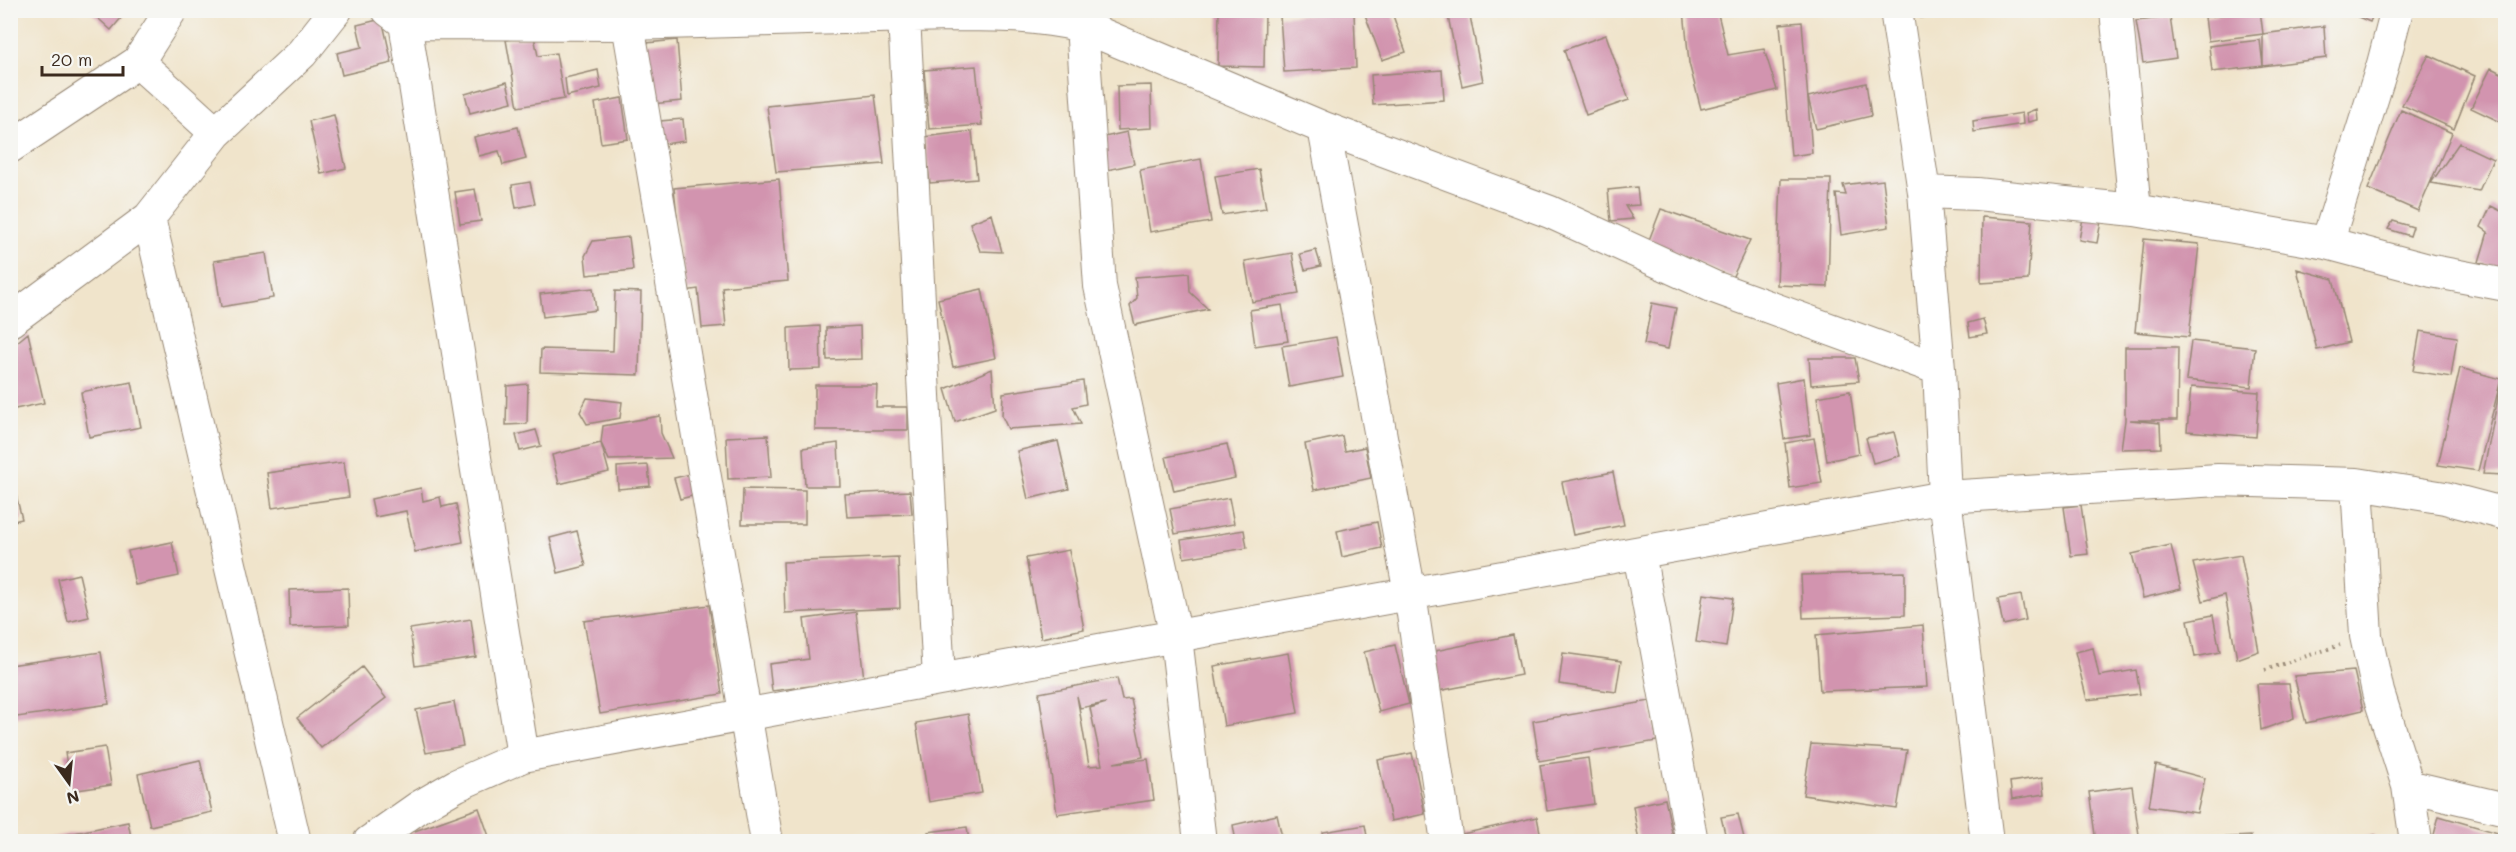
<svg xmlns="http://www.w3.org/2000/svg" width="2516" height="852" viewBox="0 0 2516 852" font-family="Mali,sans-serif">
  <rect width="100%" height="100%" fill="#f6f6f2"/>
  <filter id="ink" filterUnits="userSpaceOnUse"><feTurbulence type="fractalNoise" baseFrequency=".0167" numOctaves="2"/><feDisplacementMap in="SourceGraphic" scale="12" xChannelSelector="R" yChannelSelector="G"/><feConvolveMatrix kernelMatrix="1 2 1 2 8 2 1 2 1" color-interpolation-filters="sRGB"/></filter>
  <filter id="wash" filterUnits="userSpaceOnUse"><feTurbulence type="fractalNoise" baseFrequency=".008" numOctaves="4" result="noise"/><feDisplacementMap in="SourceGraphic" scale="24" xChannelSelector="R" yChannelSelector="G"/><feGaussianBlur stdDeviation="1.35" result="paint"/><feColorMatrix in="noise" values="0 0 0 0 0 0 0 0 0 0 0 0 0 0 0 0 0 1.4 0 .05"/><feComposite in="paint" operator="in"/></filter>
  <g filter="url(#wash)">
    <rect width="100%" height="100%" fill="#f0e4cb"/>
    <g id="blocks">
      <!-- building -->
      <path fill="#d294af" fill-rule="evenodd" d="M89,10H128L111,30Z
        M1368,10H1391L1406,52L1382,60L1364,12Z
        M1684,10H1717L1728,55L1764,49L1777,90L1701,109L1689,63Z
        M1919,10H1955V12L1921,18Z
        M2260,10L2263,34L2208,41L2205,17Z
        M2342,10H2375L2370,22Z
        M1219,11L1265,12L1264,67L1218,66Z
        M1469,11L1483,81L1462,86L1448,16Z
        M1354,12L1356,68L1284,72L1280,16Z
        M2170,17L2176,58L2143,63L2136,21Z
        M382,19L392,63L342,75L337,53L362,47L357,25Z
        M1802,22L1812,153L1791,156L1780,24Z
        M2324,26L2326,58L2263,66V34Z
        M1606,35L1629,100L1586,115L1564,50Z
        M534,36L538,56L556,53L564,99L518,107L506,40Z
        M677,40L682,101L651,104L646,43Z
        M2260,40L2263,66L2212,72L2209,46Z
        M2429,55L2475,76L2454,129L2402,105Z
        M976,66L982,125L929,129L924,70Z
        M2491,68L2505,75V124L2471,108Z
        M598,70L601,88L567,96L565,78Z
        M1442,70L1444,100L1373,105L1371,75Z
        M507,82L512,102L470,113L465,94Z
        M1866,83L1871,116L1816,129L1808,97Z
        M1151,85L1152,128L1118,130L1117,86Z
        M875,95L884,164L776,172L767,106Z
        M622,98L628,139L601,143L595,103Z
        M2036,109L2037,120L2028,122L2026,113Z
        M2401,110L2452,133L2418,211L2368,189Z
        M2022,113L2023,124L1974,132L1973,121Z
        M334,115L346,168L321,174L309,121Z
        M683,119L685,141L664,144L660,121Z
        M518,127L526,159L503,165L499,151L479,156L474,137Z
        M972,131L977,179L930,183L924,137Z
        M1127,132L1134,164L1107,170L1100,138Z
        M2459,143L2493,159L2479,191L2431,183Z
        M1201,159L1211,222L1150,232L1140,170Z
        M1259,169L1266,208L1222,215L1215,176Z
        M779,179L788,281L722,287L726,326L702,328L698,289L685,291L674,188Z
        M1781,179H1831L1828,287L1777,285Z
        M1883,180L1889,227L1841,235L1836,194L1846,195L1843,185Z
        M530,182L535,204L516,208L512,185Z
        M1637,187L1639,205L1625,206L1633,219L1611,221L1608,190Z
        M475,189L481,221L460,224L455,192Z
        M2491,206L2505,213V272L2479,262L2488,232L2481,227Z
        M1661,209L1750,240L1732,278L1649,240Z
        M992,214L1002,252L980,251L970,223Z
        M1982,217L2032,221L2028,280L1981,283Z
        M2083,218L2101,221L2097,243L2079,240Z
        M2393,221L2413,227L2410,236L2388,229Z
        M629,237L633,270L587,275L585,256L593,241Z
        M2144,239L2199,244L2189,337L2135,332Z
        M1316,250L1321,266L1305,270L1300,254Z
        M266,253L273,298L221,307L214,261Z
        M1292,253L1299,294L1252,302L1245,261Z
        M2297,269L2333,279L2349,342L2317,350Z
        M1189,273L1190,292L1208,309L1135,325L1130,306L1137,298L1135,277Z
        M593,288L596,310L543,317L540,294Z
        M982,289L996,358L953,367L938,299Z
        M615,291L641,292L639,375L540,372L541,349L613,351Z
        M1652,303L1676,308L1668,349L1644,344Z
        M1282,305L1288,341L1255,346L1250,310Z
        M1983,319L1987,334L1970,337L1968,323Z
        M820,326L821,369L789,370L788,328Z
        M860,326L861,359L827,360L826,328Z
        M2420,331L2457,337L2451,377L2413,371Z
        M28,333L44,403L10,410V348Z
        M1336,337L1343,377L1289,387L1282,346Z
        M2191,341L2255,348L2251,387L2186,380Z
        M2125,347H2178L2177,420H2130L2160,423L2161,448L2121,449L2125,420Z
        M1809,358H1855L1859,381L1811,385Z
        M2460,368L2501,379L2478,471L2438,465Z
        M992,369L995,408L955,422L945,389Z
        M1804,378L1810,435L1784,439L1776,383Z
        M1083,381L1086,404L1073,407L1081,424L1008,429L1002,416L1003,393Z
        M132,382L141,427L89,437L81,392Z
        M528,384L527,424L506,425L507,386Z
        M815,385H877L876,407H908V430H815Z
        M2191,387L2259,392L2256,437L2187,431Z
        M2500,388L2505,389V475L2483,474Z
        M1850,391L1859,454L1827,461L1817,397Z
        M587,398L622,402L620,418L587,424L580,412Z
        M660,416L661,433L672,458L609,460L601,443L603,426Z
        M536,430L541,446L520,451L516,435Z
        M1894,432L1900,456L1873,463L1866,438Z
        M768,435L771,477L728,479L726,437Z
        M1342,436L1345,451L1365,447L1371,478L1314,490L1305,444Z
        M1814,438L1822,483L1790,488L1785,443Z
        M1058,441L1069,489L1028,499L1017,451Z
        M601,443L609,472L559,484L552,455Z
        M838,443L840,486H805L803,448Z
        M1227,444L1235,478L1174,491L1166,457Z
        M344,462L349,497L272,508L267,473Z
        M648,465L650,486L618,489L617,467Z
        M1613,472L1624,525L1573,535L1562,482Z
        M691,474L696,495L680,499L674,478Z
        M421,488L423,501L440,497L442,507L456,504L463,542L415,552L406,511L375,517L371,499Z
        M743,489L805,490V524H742Z
        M910,491L912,514L847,517L845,494Z
        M16,495L22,519L10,522V497Z
        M1229,498L1234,524L1175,534L1170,509Z
        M2081,505L2088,554L2071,556L2064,507Z
        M1377,522L1382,548L1342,557L1337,531Z
        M1244,530L1247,548L1184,558L1181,540Z
        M577,531L586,566L558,573L550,538Z
        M172,542L179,576L135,585L128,551Z
        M2171,545L2181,589L2143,598L2132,554Z
        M1069,550L1084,629L1041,638L1026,558Z
        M2241,555L2259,651L2237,659L2225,595L2203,601L2193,563Z
        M898,557L900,608L785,613L783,562Z
        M1905,572V615L1803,618L1801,575Z
        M79,574L89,617L68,622L58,579Z
        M348,588L349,625L290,627L289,590Z
        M1703,594L1733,598L1726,647L1696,642Z
        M2021,595L2026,620L2003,625L1998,599Z
        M709,605L722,694L600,714L584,621Z
        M856,612L864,679L772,691L769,664L809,659L804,619Z
        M2213,615L2220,652L2195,657L2188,620Z
        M471,619L476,657L415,666L410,629Z
        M1923,625L1927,687L1820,691L1816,635Z
        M1513,635L1521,675L1438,691L1430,652Z
        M1395,645L1409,704L1379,712L1364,652Z
        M2093,648L2099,676L2136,670L2140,694L2087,700L2075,652Z
        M101,652L109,704L10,718V665Z
        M1288,653L1298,713L1224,726L1214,666Z
        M1563,653L1621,661L1616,692L1559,684Z
        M362,667L386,698L321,748L297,718Z
        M2354,671L2363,710L2306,723L2294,676Z
        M1117,678L1122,700L1131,699L1143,757L1114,763L1148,759L1154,800L1057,814L1039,693ZM1077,696L1080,708L1106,703L1090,708L1102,765L1089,766Z
        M2257,684H2289L2294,718L2261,730Z
        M1650,701L1657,741L1539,761L1533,721Z
        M454,702L463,746L426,753L416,710Z
        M968,714L982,793L929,802L916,723Z
        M1811,744L1907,750L1897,809L1803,795Z
        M105,747L111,785L71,791L65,753Z
        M1412,753L1425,814L1391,821L1378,760Z
        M1588,758L1594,804L1547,811L1540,765Z
        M200,760L212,812L150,826L138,774Z
        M2156,765L2205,778L2197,813L2149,806Z
        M2043,777L2045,794L2012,799L2010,782Z
        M2132,786L2140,842H2096L2089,792Z
        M1665,799L1674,842H1639L1633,806Z
        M479,808L491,842H404L401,836Z
        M1738,814L1745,842H1727L1721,817Z
        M1277,815L1282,837L1262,842H1236L1233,825Z
        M2439,816L2505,835V842H2432Z
        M1537,817L1542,842H1463L1462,834Z
        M128,822L132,842H46L45,839Z
        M1365,825L1368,842H1325L1323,832Z
        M967,827L969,842H929L928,832Z
        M2375,835V842H2349V841Z
        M2251,836V842H2198V839Z"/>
    </g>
  </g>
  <g filter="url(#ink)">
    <use href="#blocks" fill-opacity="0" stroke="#968774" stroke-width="1.5"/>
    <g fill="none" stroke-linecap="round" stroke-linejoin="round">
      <!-- minor casing -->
      <g stroke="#968774" stroke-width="34">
        <path id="minor" d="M388,10L405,23L628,24L948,15C994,15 1038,15 1082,26L1324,128L1550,212L1714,287L1939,369
          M1896,10L1924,192L1939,369L1945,497L1987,842
          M2116,10L2135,210
          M904,17L939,679
          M405,23L523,756
          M628,24L767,842
          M1082,26L1100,286L1176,637L1200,842
          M138,62L216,133
          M1324,128L1410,594L1447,842
          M10,147L138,62L171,10
          M1924,192L1977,194L2135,210L2327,243L2432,271L2506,285
          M149,218L295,842
          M2327,243L2383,64L2397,10
          M10,321L149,218L216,133L302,53L336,10
          M2357,484L2366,636L2378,692L2408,786L2416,842
          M1639,553L1692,842
          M2408,786L2506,809
          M369,842L419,807L457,785L523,756L939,679L1945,497L2218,480L2357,484L2445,498L2506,514"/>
      </g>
      <!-- path -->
      <path stroke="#968774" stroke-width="4" stroke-dasharray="1.5 4.5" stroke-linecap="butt" d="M2265,670L2340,645"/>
      <!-- minor -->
      <use href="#minor" stroke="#fff" stroke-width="32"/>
    </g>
  </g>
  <!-- margin -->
  <rect width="2516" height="852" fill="none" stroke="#f6f6f2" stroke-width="36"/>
  <!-- north arrow -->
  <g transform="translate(69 783) rotate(165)" stroke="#f6f6f2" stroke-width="4.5" paint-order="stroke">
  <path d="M0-4.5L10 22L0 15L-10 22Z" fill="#3b2a1e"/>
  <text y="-9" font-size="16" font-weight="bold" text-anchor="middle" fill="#3b2a1e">N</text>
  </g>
  <!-- scale -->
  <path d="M42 66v9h81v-9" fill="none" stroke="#3b2a1e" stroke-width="3"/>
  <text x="51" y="66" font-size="18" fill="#3b2a1e" stroke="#f6f6f2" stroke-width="4.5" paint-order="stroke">20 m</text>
</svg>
